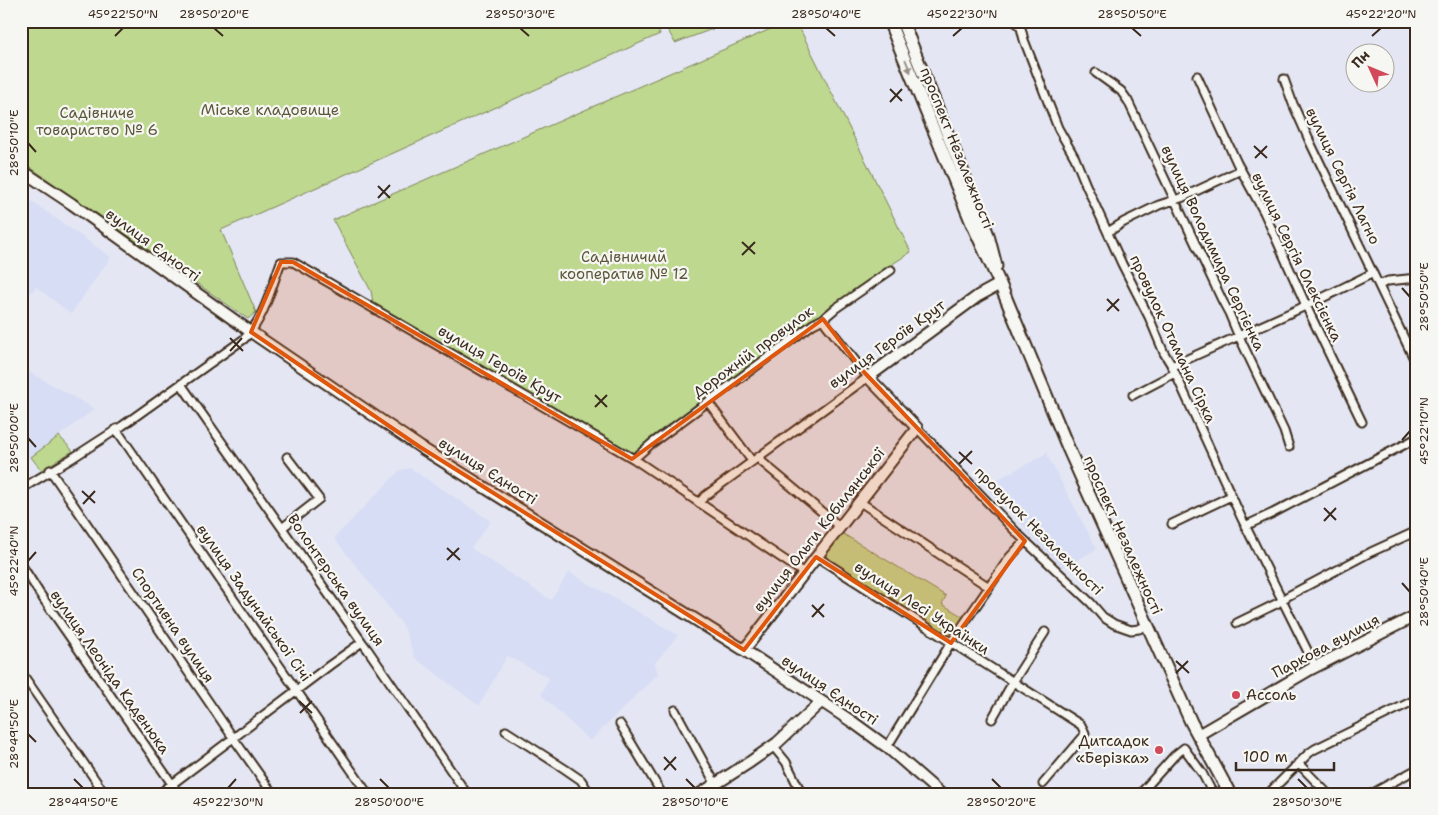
<svg xmlns="http://www.w3.org/2000/svg" width="1438" height="815" viewBox="0 0 1438 815" font-family="'Shantell Sans',sans-serif">
  <rect width="100%" height="100%" fill="#e4e7f3"/>
  <filter id="ink" filterUnits="userSpaceOnUse"><feTurbulence type="fractalNoise" baseFrequency=".02" numOctaves="2"/><feDisplacementMap in="SourceGraphic" scale="10" xChannelSelector="R" yChannelSelector="G"/><feConvolveMatrix kernelMatrix="1 2 1 2 8 2 1 2 1" color-interpolation-filters="sRGB"/></filter>
  <g filter="url(#ink)">
    <!-- built -->
    <path fill="#d7ddf4" d="M21,194L111,257L71,314L36,287L21,304Z
      M21,367L95,409L21,464Z
      M1048,453V457L1097,549L1063,568L1026,531L1023,525L986,488L994,481Z
      M410,468L491,521L471,548L551,600L569,572L678,635L655,663L658,674L590,741L541,695L549,678L507,656L479,706L415,658L404,627L334,538L400,470Z"/>
    <!-- green -->
    <path fill="#bed88f" stroke="#7c8156" d="M21,21H653L660,34L221,230L256,312L248,319L21,161Z
      M663,21H734L675,43Z
      M789,21H796L911,252L894,263L891,268L656,439L634,452L629,451L373,303L371,291L333,220Z
      M59,436L73,451L41,470L31,457Z
      M840,532L946,596L942,604L965,618L952,635L946,636L822,559L821,555Z"/>
    <g fill="none" stroke-linecap="round" stroke-linejoin="round">
      <!-- street casing -->
      <g stroke="#3b2a1e" stroke-width="11">
        <path id="street" d="M1015,21L1021,28L1024,40L1058,128L1075,158L1086,185L1122,264L1149,317L1164,353L1172,366L1242,519L1315,666
          M1096,73L1121,91L1128,101L1222,300L1229,313L1236,330L1284,431L1289,447
          M1197,76L1237,163L1264,212L1309,312L1362,422
          M1284,79L1293,104L1309,140L1417,365
          M1108,232L1124,222L1159,205L1181,198L1241,170
          M1379,285L1388,281L1417,278
          M1172,366L1312,303L1373,273
          M181,384L362,642L368,650L467,794
          M1133,395L1175,373
          M708,402L752,461
          M917,428L1019,535L1091,603L1103,617L1114,624L1131,630L1139,629L1147,625
          M116,429L368,794
          M758,457L762,462L840,527
          M634,459L651,444L813,324L823,319L836,308L891,270
          M50,470L234,739L273,794
          M21,489L71,459L122,426L244,339C264,320 271,288 281,262H293L634,459L804,573
          M860,502L989,587
          M699,503L705,496L868,377L826,324L823,319
          M1172,524L1231,496
          M1245,526L1273,513L1417,438
          M282,528L319,499L287,457
          M817,557L1081,725L1085,733L1083,737L1043,784
          M21,564L40,594L179,794
          M1237,623L1278,603L1288,596L1371,552L1417,531
          M21,672L105,794
          M675,710L721,794
          M992,719L1013,682L1045,632
          M620,724L662,794
          M506,731L565,769L581,780L590,794
          M773,746L786,762L802,794
          M887,747L952,641L1009,558L1025,541
          M1298,763L1328,794
          M159,794L330,665L362,642
          M1140,794L1174,756L1184,748L1202,773L1211,790L1216,794
          M1268,794L1309,753L1315,749L1417,699
          M1371,794L1417,769"/>
      </g>
      <!-- secondary casing -->
      <g stroke="#3b2a1e" stroke-width="14">
        <path id="secondary" d="M21,170L72,204L251,332L420,447L744,650L854,723L887,747L941,794
          M744,650L917,428L868,377L978,296L1000,284
          M1198,735L1311,669L1417,615
          M700,794L750,762L777,743L821,702"/>
      </g>
      <!-- primary casing -->
      <g stroke="#3b2a1e" stroke-width="15">
        <path id="primary" d="M889,21L971,221L1000,284L1069,450L1191,722L1230,794
          M902,21L981,217L988,235L996,266"/>
      </g>
      <!-- street -->
      <use href="#street" stroke="#f6f6f2" stroke-width="7"/>
      <!-- secondary -->
      <use href="#secondary" stroke="#f6f6f2" stroke-width="10"/>
      <!-- primary -->
      <use href="#primary" stroke="#f6f6f2" stroke-width="11"/>
    </g>
    <!-- one-way arrows -->
    <defs><path id="oneway-solid" d="M-6-.8H1V-3.2L6.5 0L1 3.2V.8H-6Z" transform="scale(1.25)"/></defs>
    <use fill="#989088" href="#oneway-solid" transform="translate(908 66) rotate(68)"/>
  </g>
  <!-- marked area -->
  <path fill="#df570d" fill-opacity="0.2" stroke="#df570d" stroke-width="4" stroke-linejoin="round" d="M281,262H293L632,459L823,319L863,371L1025,541L951,643L816,557L744,650L420,447L251,332Z"/>
  <!-- ticks -->
  <path fill="none" stroke="#3b2a1e" stroke-width="2" d="M214,28L223,36M520,28L529,36M826,28L835,36M1132,28L1141,36M115,36L123,28M953,36L962,28M1372,36L1381,28M890,89L902,101M890,102L902,89M28,143L36,152M1254,146L1267,158M1255,158L1267,146M378,186L390,198M378,198L390,185M742,242L755,254M742,255L755,242M1402,288L1410,297M1107,299L1119,311M1107,311L1119,299M230,338L243,351M230,351L242,338M595,395L607,407M595,407L607,395M28,438L36,447M1402,440L1410,431M959,452L972,464M959,464L972,451M82,491L95,503M83,504L95,491M1324,508L1336,520M1324,521L1336,508M447,548L460,560M447,560L459,548M28,561L36,552M1402,583L1410,592M812,605L824,617M812,617L824,604M1176,661L1189,673M1176,673L1188,661M299,701L312,713M300,713L312,701M28,734L36,742M664,757L676,770M664,770L676,757M74,779L83,788M380,779L389,788M686,779L695,788M992,779L1001,788M1298,779L1307,788M228,788L236,779"/>
  <!-- markers -->
  <g fill="#d1495b" stroke="#f6f6f2" stroke-width="2">
    <circle cx="1236" cy="695" r="5"/>
    <circle cx="1159" cy="750" r="5"/>
  </g>
  <g text-anchor="middle" stroke-width="4.5" stroke-linejoin="round" paint-order="stroke">
    <!-- park labels -->
    <g font-size="15" fill="#5c563a" stroke="#f6f6f2">
      <text x="270" y="115">Міське кладовище</text>
      <text x="97" y="118">Садівниче<tspan x="97" dy="17">товариство № 6</tspan></text>
      <text x="624" y="262">Садівничий<tspan x="624" dy="17">кооператив № 12</tspan></text>
    </g>
    <!-- street labels -->
    <g font-size="15" fill="#3b2a1e" stroke="#f6f6f2">
      <text transform="translate(957 148) rotate(68)" y="5">проспект Незалежності</text>
      <text transform="translate(1343 176) rotate(64)" y="5">вулиця Сергія Лагно</text>
      <text transform="translate(153 245) rotate(36)" y="5">вулиця Єдності</text>
      <text transform="translate(1213 248) rotate(65)" y="5">вулиця Володимира Сергієнка</text>
      <text transform="translate(1297 257) rotate(64)" y="5">вулиця Сергія Олексієнка</text>
      <text transform="translate(1173 339) rotate(65)" y="5">провулок Отамана Сірка</text>
      <text transform="translate(887 344) rotate(-36)" y="5">вулиця Героїв Крут</text>
      <text transform="translate(753 352) rotate(-36)" y="5">Дорожній провулок</text>
      <text transform="translate(500 364) rotate(30)" y="5">вулиця Героїв Крут</text>
      <text transform="translate(488 471) rotate(32)" y="5">вулиця Єдності</text>
      <text transform="translate(819 530) rotate(-52)" y="5">вулиця Ольги Кобилянської</text>
      <text transform="translate(1039 531) rotate(45)" y="5">провулок Незалежності</text>
      <text transform="translate(1123 535) rotate(66)" y="5">проспект Незалежності</text>
      <text transform="translate(336 580) rotate(55)" y="5">Волонтерська вулиця</text>
      <text transform="translate(254 603) rotate(55)" y="5">вулиця Задунайської Січі</text>
      <text transform="translate(922 608) rotate(33)" y="5">вулиця Лесі Українки</text>
      <text transform="translate(173 625) rotate(56)" y="5">Спортивна вулиця</text>
      <text transform="translate(1326 646) rotate(-28)" y="5">Паркова вулиця</text>
      <text transform="translate(110 672) rotate(55)" y="5">вулиця Леоніда Каденюка</text>
      <text transform="translate(830 690) rotate(34)" y="5">вулиця Єдності</text>
    </g>
    <!-- poi labels -->
    <g font-size="15" fill="#3b2a1e" stroke="#f6f6f2" text-anchor="start">
      <text x="1246" y="700">Ассоль</text>
      <text x="1149" y="746" text-anchor="end">Дитсадок<tspan x="1149" dy="17">«Берізка»</tspan></text>
    </g>
  </g>
  <!-- margin -->
  <rect width="1438" height="815" fill="none" stroke="#f6f6f2" stroke-width="55"/>
  <!-- north arrow -->
  <g transform="translate(1370 68) rotate(314)"><circle r="24" fill="#f6f6f2" stroke="#aba49d"/>
  <path d="M0-4L9 19L0 12L-9 19Z" fill="#d1495b"/>
  <text y="-8" font-size="14" font-weight="bold" text-anchor="middle" fill="#3b2a1e">Пн</text>
  </g>
  <!-- scale -->
  <path d="M1236 762v8h98v-8" fill="none" stroke="#3b2a1e" stroke-width="2.5"/>
  <text x="1243" y="762" font-size="15" fill="#3b2a1e" stroke="#f6f6f2" stroke-width="4" paint-order="stroke">100 m</text>
  <rect x="28" y="28" width="1382" height="760" fill="none" stroke="#3b2a1e" stroke-width="2"/>
  <g font-size="12" text-anchor="middle" fill="#3b2a1e">
    <text x="123" y="18">45°22'50"N</text>
    <text x="214" y="18">28°50'20"E</text>
    <text x="520" y="18">28°50'30"E</text>
    <text x="826" y="18">28°50'40"E</text>
    <text x="962" y="18">45°22'30"N</text>
    <text x="1132" y="18">28°50'50"E</text>
    <text x="1381" y="18">45°22'20"N</text>
    <text transform="translate(14 143) rotate(-90)" y="4">28°50'10"E</text>
    <text transform="translate(1424 297) rotate(-90)" y="4">28°50'50"E</text>
    <text transform="translate(1424 431) rotate(-90)" y="4">45°22'10"N</text>
    <text transform="translate(14 438) rotate(-90)" y="4">28°50'00"E</text>
    <text transform="translate(14 561) rotate(-90)" y="4">45°22'40"N</text>
    <text transform="translate(1424 592) rotate(-90)" y="4">28°50'40"E</text>
    <text transform="translate(14 734) rotate(-90)" y="4">28°49'50"E</text>
    <text x="83" y="806">28°49'50"E</text>
    <text x="228" y="806">45°22'30"N</text>
    <text x="389" y="806">28°50'00"E</text>
    <text x="695" y="806">28°50'10"E</text>
    <text x="1001" y="806">28°50'20"E</text>
    <text x="1307" y="806">28°50'30"E</text>
  </g>
</svg>
